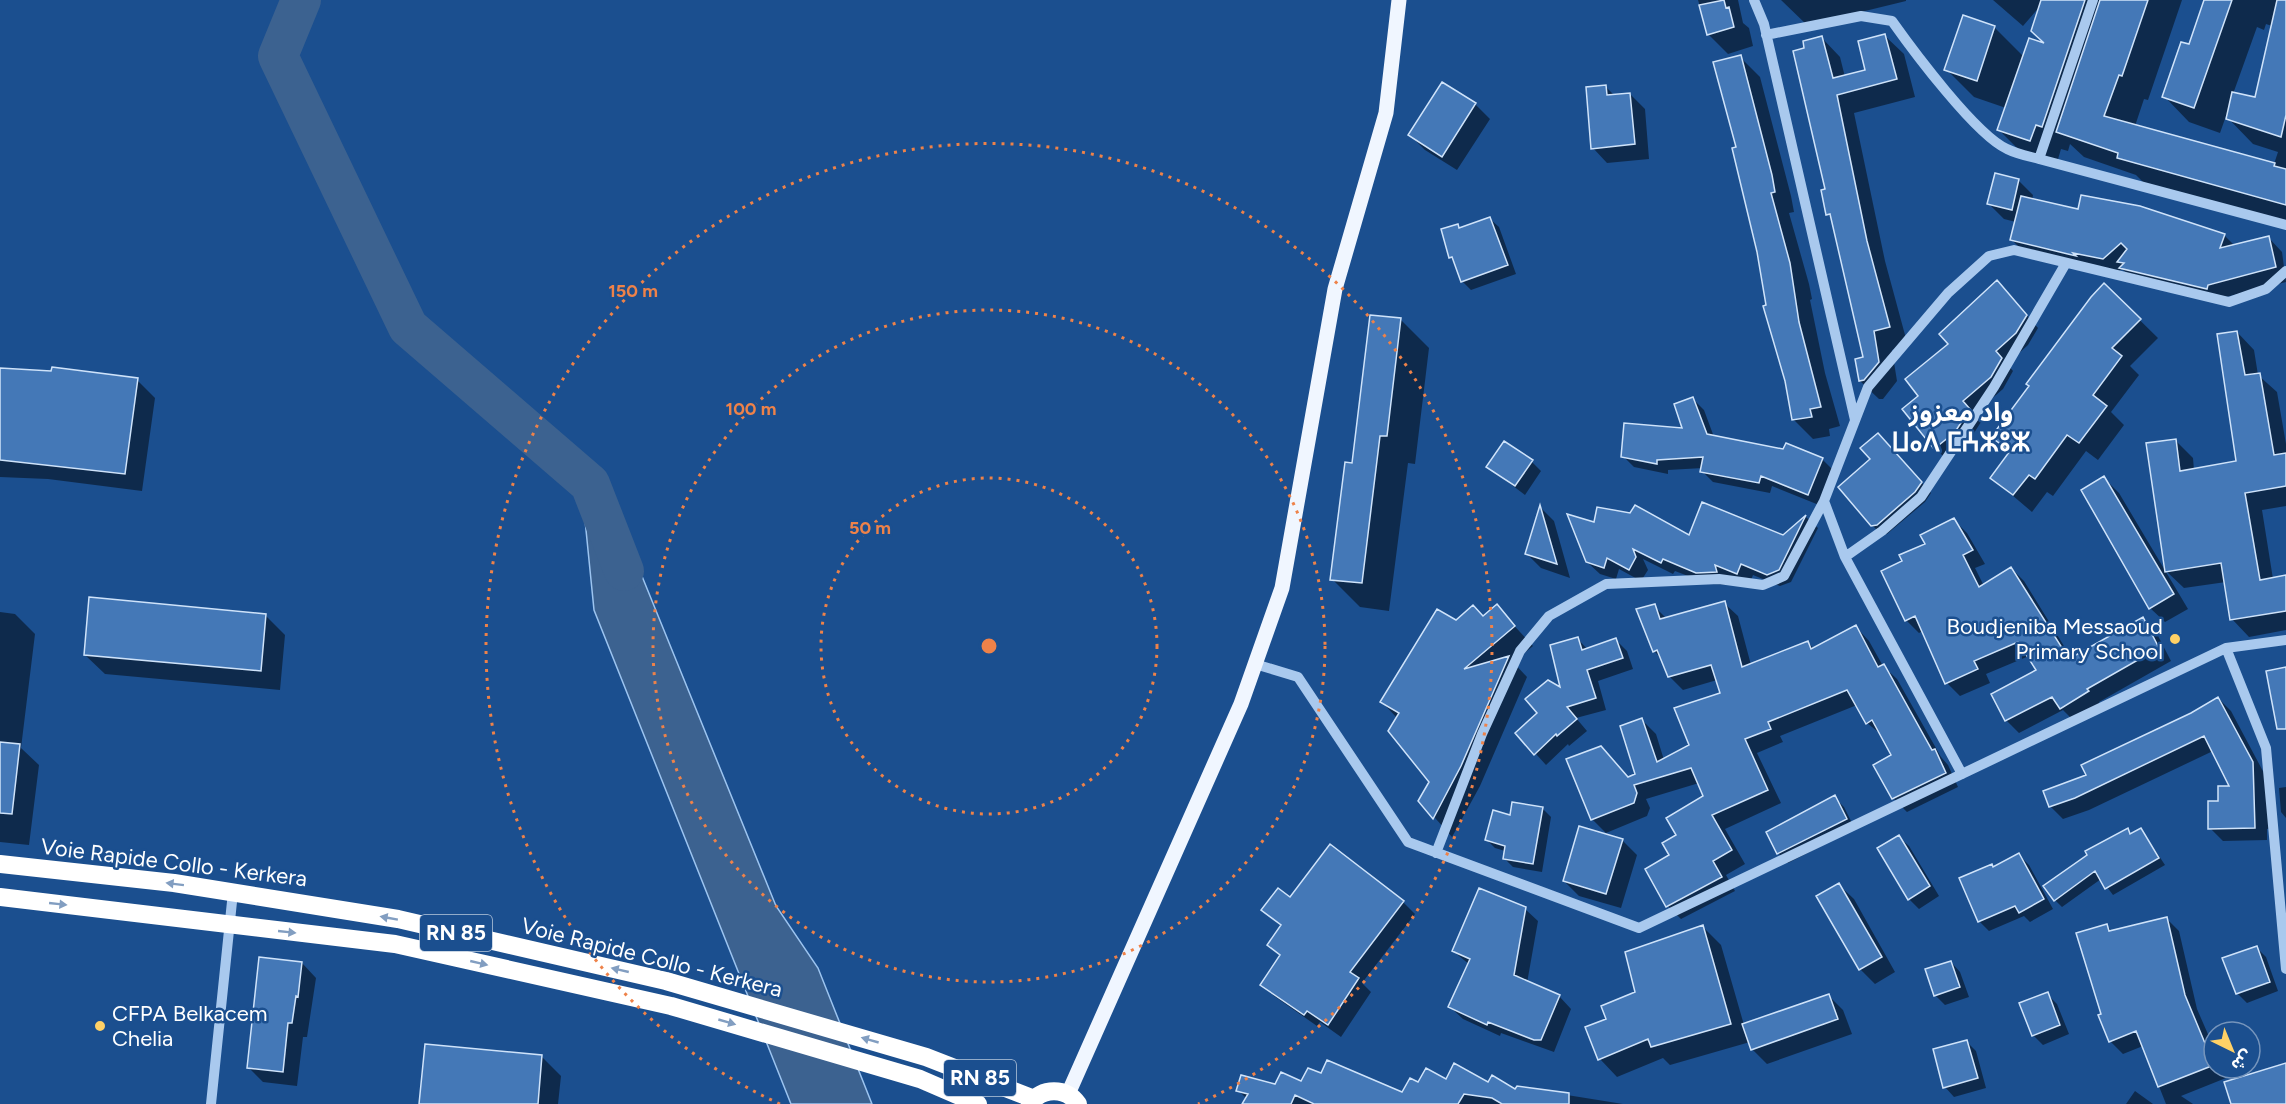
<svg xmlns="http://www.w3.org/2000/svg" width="2286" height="1104" viewBox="0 0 2286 1104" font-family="Figtree,'Noto Sans Arabic','Noto Sans Tifinagh',sans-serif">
  <rect width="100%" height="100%" fill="#1b4f8f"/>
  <!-- water -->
  <path fill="#3c6290" stroke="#9cc4f0" stroke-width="1.5" d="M584,510L622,527L776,906L818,968L872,1104H791L594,610Z"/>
  <!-- shadow -->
  <path fill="#0007" fill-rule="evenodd" d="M1698,0H1738L1743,23L1749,28L1753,46L1728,54L1708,34Z
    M1781,0H1906V1L1824,21L1809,27Z
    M1993,0H2182L2148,100L2144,99L2135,126L2274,164L2278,152L2253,144L2226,116L2220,133L2189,122L2164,96L2189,46L2206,0H2286V222L2144,183L2136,175L2084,157L2070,144L2068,151L2061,149L2056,166L2024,155L1998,129L2006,108L1974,97L1946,69L1964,17L1995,28L2024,57L2047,45L2042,4L2023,26ZM2266,24L2272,26L2256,99L2233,94L2257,27L2264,30Z
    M1885,36L1904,54L1915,97L1854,113L1885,261L1908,346L1892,350L1897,381L1883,399H1879L1860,381L1865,358L1833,219L1828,214L1806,49L1822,38L1840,57L1845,77L1867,71Z
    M1740,57L1760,77L1791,196L1794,212L1789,213L1809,284L1812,299L1810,300L1825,373L1840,426L1829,429L1830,436L1813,439L1793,419L1734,150L1738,149Z
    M1605,86L1615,96L1630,94L1645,109L1649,159L1607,163L1593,148Z
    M1475,104L1490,119L1457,170L1425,150L1410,135Z
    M2018,180L2033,195L2032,200L2079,211L2224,235L2235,246L2268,237L2282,252L2286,282L2222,298L2135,281L2122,269L2118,272L2026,254L2012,240L2016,222L2004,219L1989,204Z
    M1490,219L1499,227L1516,274L1471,290L1462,281L1451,257L1458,226L1461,229Z
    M1997,282L2038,328L2028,345L2007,364L2013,371L2003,389L1974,414L1981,422L1967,444L1947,460L1935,448L1920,396Z
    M2104,285L2158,338L2130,366L2139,375L2111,412L2124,425L2098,460L2086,451L2053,496L2047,492L2032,512L1992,478L2010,453L1993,437Z
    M1401,320L1429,348L1415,464L1408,463L1389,611L1360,607L1332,579L1353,464Z
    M2237,332L2254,350L2258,375L2277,392L2286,444V506L2262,510L2273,579L2286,577V630L2249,637L2232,619L2226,582L2184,588L2166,571L2175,440L2193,458L2194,470L2238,462Z
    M0,370L137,380L155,398L142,491L48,479L0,477Z
    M1693,399L1704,410L1714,437L1822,459L1833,470L1819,505L1772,486L1770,493L1713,482L1702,471L1703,468L1668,470V474L1634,467L1623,456L1685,429Z
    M1887,444L1931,493L1925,502L1887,534L1882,535L1872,525V459Z
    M1532,462L1541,471L1525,495L1488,467Z
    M2104,478L2119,493L2188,609L2165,622L2150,608Z
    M1541,508L1554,521L1570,578L1541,568L1526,553Z
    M1806,517L1818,528L1791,582L1780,586L1753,575L1749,585L1709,584L1675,571L1673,574L1643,559L1648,570L1641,581L1619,569L1616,579L1600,574L1587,562L1595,524L1690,537L1784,536Z
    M1954,520L1967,533L1985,564L1975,568L1984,586L2011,568L2024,581L2072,659L2143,619L2156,632L2171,661L2099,702L2100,704L2074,721L2063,710L2019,733L2006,720L1993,695L2038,671L2029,656L1986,674L1990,683L1960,696L1947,683L1923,631L1919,633L1906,620L1904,562Z
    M1724,603L1738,616L1751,665L1808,642L1814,649L1856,627L1869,641L1883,666L1897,679L1941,757L1948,765L1958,787L1907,812L1893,798V756L1882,735L1867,723L1857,705L1780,736L1783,742L1757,753L1781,803L1725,829L1745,864L1726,875L1735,891L1681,919L1668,906L1671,856L1678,835L1705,797L1699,783L1646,799L1650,808L1647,816L1606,833L1592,819L1629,779L1637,774L1642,720L1656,734L1664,760L1691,746L1722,694L1717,680L1683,690L1669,676L1662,659L1654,651V606L1667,619Z
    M1496,606L1533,646L1513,662L1527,677L1480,786L1452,837L1420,801L1431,782L1397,718L1382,702L1457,622L1484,617Z
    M0,612L15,614L35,634L21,748L39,765L29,845L0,842Z
    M265,615L285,635L280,690L105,674L85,655Z
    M1578,639L1588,650L1616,640L1627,651L1633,669L1598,681L1606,710L1576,718L1587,731L1569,746L1568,744L1546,765L1517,733L1563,690Z
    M2218,698L2231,711L2274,792L2277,827L2267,829V840L2223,841L2210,828L2220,802L2232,787L2213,751L2089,810L2063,819L2050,806L2088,776Z
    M2279,788L2286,787V818L2281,812Z
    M1834,797L1844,807L1855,829L1788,863L1778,853Z
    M1543,809L1551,817L1542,872L1513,867L1504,858L1505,851L1495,848L1486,839L1511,817Z
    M2141,829L2165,865L2113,895L2101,879L2062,907L2055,900L2089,856L2127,830L2132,835Z
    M1899,837L1909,846L1939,896L1919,909L1909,899Z
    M1622,840L1637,855L1621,908L1579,896L1564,881Z
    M2019,855L2029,865L2053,909L2030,922L2024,916L1989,931L1979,921L1992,866L1994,868Z
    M1839,885L1854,899L1895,972L1875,984L1860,969Z
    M1290,899L1403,902L1415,914L1362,983L1371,992L1341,1037L1320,1022L1317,1026L1274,996L1262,984L1281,957L1269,945L1282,927L1263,910Z
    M1525,909L1538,921L1527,983L1559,996L1571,1009L1554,1052L1501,1033L1500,1036L1463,1019L1450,1007L1470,965L1453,951Z
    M2166,918L2179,931L2197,1009L2214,1048V1068H2222L2226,1078L2181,1096L2193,1104H2166L2143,1046L2123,1054L2110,1041L2103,1015L2106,925L2113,932Z
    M1703,927L1721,945L1744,1025L1829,996L1843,1010L1852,1034L1767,1064L1752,1049L1750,1042L1670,1065L1663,1058L1617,1077L1600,1059L1608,1020Z
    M2256,947L2266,957L2278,991L2247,1003L2237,993Z
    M1951,962L1960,972L1969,997L1945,1005L1935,995Z
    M302,963L316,978L307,1037H303L297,1086L263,1082L248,1067Z
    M2047,994L2057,1004L2069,1034L2043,1045L2033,1035Z
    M1966,1041L1976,1051L1986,1088L1954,1097L1945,1087Z
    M541,1056L561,1076L558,1104H421Z
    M1321,1075L1402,1094L1418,1084L1446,1081L1488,1084L1516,1091H1542L1623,1104H1243L1247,1099L1238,1090L1302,1083Z
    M2135,1091L2153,1104H2126Z"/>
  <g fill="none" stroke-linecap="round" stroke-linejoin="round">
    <!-- river -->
    <path stroke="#3c6290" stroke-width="40" d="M301,0L278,56L408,327L590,484L624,571"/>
  </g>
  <!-- building -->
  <path fill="#4478b7" stroke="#cfe3fa" stroke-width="1.5" d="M1724,0L1726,8L1729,7L1734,27L1707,35L1699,5Z
    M2041,0H2085L2042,127L2036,125L2030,141L1997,130L2029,38L2044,43L2031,31Z
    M2100,0H2148L2122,76L2119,75L2104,116L2275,163L2274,166L2286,169V205L2117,158L2118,153L2056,132Z
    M2204,0H2232L2194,108L2162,97L2181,42L2189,44Z
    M2277,0H2286V115L2281,137L2226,119L2232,92L2255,97Z
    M1963,15L1995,26L1977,81L1944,70Z
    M1885,34L1897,79L1837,95L1867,241L1890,327L1874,331L1879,362L1864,380L1859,381L1855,359L1863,357L1830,214L1826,215L1821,190L1825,189L1793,51L1804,48L1803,41L1822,36L1833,78L1865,70L1858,41Z
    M1741,55L1772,175L1775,192L1771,193L1790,263L1799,322L1821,407L1810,409L1812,417L1792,420L1785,381L1763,306L1766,305L1757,252L1732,148L1736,147L1713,62Z
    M1442,82L1476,103L1442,157L1408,135Z
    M1606,85L1607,95L1630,93L1635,144L1591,149L1586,87Z
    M1995,173L2019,179L2012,210L1987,204Z
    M2081,195L2140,206L2225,234L2220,248L2269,236L2276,267L2208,285L2207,289L2119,268L2124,263L2117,262L2127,249L2121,243L2103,259L2073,253L2076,256L2010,240L2021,196L2078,209Z
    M1490,217L1508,265L1461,282L1452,257L1449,258L1441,229L1458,224L1459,228Z
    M1997,280L2027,315L2016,333L1996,351L2002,358L1991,377L1963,401L1970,409L1955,432L1934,449L1902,409L1918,396L1905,379L1948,344L1939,334Z
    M2104,283L2141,319L2112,348L2122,356L2093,395L2107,406L2079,443L2067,435L2035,479L2029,475L2013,495L1990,478L2010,451L1991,437L2029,386L2026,384L2091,297Z
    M1370,315L1401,318L1387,436H1380L1362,583L1330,580L1345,462L1352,463Z
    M2237,331L2245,375L2260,373L2274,455L2286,453V486L2245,493L2260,580L2286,575V611L2230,620L2221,563L2165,572L2146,443L2176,439L2180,471L2236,461L2217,334Z
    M52,367L138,378L125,474L0,460V368L51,371Z
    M1693,397L1707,434L1783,449L1786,443L1823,458L1808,495L1761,476L1759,483L1700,472L1703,457L1657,460V464L1621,457L1624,423L1682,428L1674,404Z
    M1878,433L1922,482L1915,492L1877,525L1871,526L1838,487L1870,459L1860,448Z
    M1504,441L1533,460L1515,486L1486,467Z
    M2104,476L2174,594L2149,609L2081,490Z
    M1702,502L1783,535L1806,515L1779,570L1767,575L1741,564L1737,574L1715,565L1717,572L1696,573L1663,559L1661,563L1633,549L1636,557L1629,570L1607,558L1604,568L1586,562L1567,514L1594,522L1597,507L1630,513L1635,505L1689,535Z
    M1540,505L1557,564L1525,554Z
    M1954,518L1973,550L1963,555L1979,587L2011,567L2069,659L2143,617L2159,648L2087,689L2089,691L2060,709L2052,697L2005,721L1991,694L2036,670L2018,642L1974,661L1978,669L1945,684L1915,616L1905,621L1881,571L1902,561L1899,555L1925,544L1920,535Z
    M89,597L266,614L261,671L84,655Z
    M1725,601L1742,667L1808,641L1811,649L1856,625L1878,667L1884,664L1932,750L1935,749L1946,773L1892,799L1873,765L1891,755L1872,720L1866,724L1847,690L1768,722L1771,729L1745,739L1768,790L1712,815L1732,850L1713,861L1722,877L1666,907L1645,869L1669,855L1662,843L1676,835L1666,818L1703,796L1691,768L1634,785L1637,793L1634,803L1591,820L1566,759L1601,746L1628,777L1635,774L1620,726L1642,718L1657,762L1689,745L1674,708L1720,693L1711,665L1668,677L1657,650L1653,652L1636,609L1655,604L1660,619Z
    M1497,604L1515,626L1464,669L1509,656L1461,766L1433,819L1418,801L1429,782L1388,731L1399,713L1380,702L1437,609L1456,620L1473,605L1483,616Z
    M1578,637L1582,650L1616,638L1623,658L1587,670L1596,698L1567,707L1577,719L1557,736L1556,734L1534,755L1515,733L1537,713L1525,699L1548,680L1560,687L1550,645Z
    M2286,667V729H2277L2266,671Z
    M2218,697L2253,762L2255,828L2208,829V801H2218V786H2229L2204,736L2075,798L2049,807L2043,791L2086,775L2081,765L2191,713Z
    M0,742L20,744L12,814L0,813Z
    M1835,795L1847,819L1777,854L1766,832Z
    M1512,802L1543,807L1533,864L1503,859L1505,846L1485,840L1493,810L1510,815Z
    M1579,826L1623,839L1606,894L1563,881Z
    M2128,828L2130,834L2141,828L2159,858L2105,889L2095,871L2054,901L2043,886L2087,855L2085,851Z
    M1899,835L1930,886L1908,900L1877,848Z
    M1330,844L1404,901L1350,972L1359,978L1328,1025L1307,1011L1304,1015L1260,985L1280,955L1267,945L1281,925L1261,910L1278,888L1290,897Z
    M2019,853L2044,899L2019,913L2015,906L1978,922L1959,878L1992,864L1993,867Z
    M1839,883L1882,957L1859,970L1816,896Z
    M1479,888L1526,907L1514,975L1560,995L1541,1040H1534L1488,1022L1487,1025L1448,1007L1470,959L1452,951Z
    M2167,917L2185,995L2214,1065L2158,1087L2136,1031L2109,1042L2098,1015L2101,1014L2076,933L2107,924L2109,931Z
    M1703,925L1731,1024L1651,1047L1648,1039L1598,1060L1585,1027L1606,1019L1601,1006L1635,992L1625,952Z
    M2257,946L2270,982L2236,994L2222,958Z
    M259,957L302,962L298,997L296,996L292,1023H288L283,1072L247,1068Z
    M1951,961L1960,987L1934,996L1925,969Z
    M2048,992L2060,1025L2032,1036L2019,1003Z
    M1829,994L1838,1019L1751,1050L1742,1024Z
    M1967,1040L1978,1078L1943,1088L1933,1049Z
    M425,1044L542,1055L538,1104H419Z
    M1327,1060L1402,1092L1410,1078L1418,1082L1426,1068L1446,1079L1454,1063L1488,1082L1492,1075L1515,1089L1517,1086L1569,1093V1104H1502L1492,1098L1464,1094L1458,1104H1314L1295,1095L1291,1104H1242L1248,1094L1236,1091L1241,1075L1275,1084L1281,1072L1301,1081L1308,1068L1321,1073Z
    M2286,1063V1104H2231L2224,1082Z"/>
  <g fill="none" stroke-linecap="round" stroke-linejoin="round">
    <!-- minor -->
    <path stroke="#a9c9ee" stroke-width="10" d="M1754,0L1764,24L1855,420
      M2093,0L2039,159L2286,225
      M1766,35L1861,16L1892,21C1914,52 1976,135 2007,149C2017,154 2028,156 2039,159
      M1824,501L1845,557L1962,774
      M1845,557L1882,531L1921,497L1994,387L2066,263
      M2226,648L2266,748L2286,969
      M1255,664L1298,677L1408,842L1639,928L2226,648L2286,640
      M1436,853L1482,734L1520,651L1549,616L1606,584L1719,579L1763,585L1784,576L1824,501L1868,387L1948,293L1989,256L2014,250L2229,302L2266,289L2286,271
      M211,1104L233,892"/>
    <!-- major -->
    <path stroke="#f0f6ff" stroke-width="15" d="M1068,1094L1241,704L1282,588L1335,289L1386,113L1399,0"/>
    <!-- highway -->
    <path stroke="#fff" stroke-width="18" d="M0,864L174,883L398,919L666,981L926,1057L1034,1099
      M0,897L395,944L671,1006L920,1079L978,1104
      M1030,1104C1042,1087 1066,1087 1078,1104"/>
  </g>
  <!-- one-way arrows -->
  <defs><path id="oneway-solid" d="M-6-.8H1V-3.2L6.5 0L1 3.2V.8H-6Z" transform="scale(1.5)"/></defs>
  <g fill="#829ec1">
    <use href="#oneway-solid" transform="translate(175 884) rotate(-173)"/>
    <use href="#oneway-solid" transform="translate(58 904) rotate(6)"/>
    <use href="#oneway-solid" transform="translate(389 918) rotate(-170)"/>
    <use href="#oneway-solid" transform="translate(287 932) rotate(6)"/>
    <use href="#oneway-solid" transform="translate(479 963) rotate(13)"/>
    <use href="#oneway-solid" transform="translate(620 970) rotate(-167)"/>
    <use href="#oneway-solid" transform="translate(727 1022) rotate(16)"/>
    <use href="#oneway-solid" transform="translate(870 1040) rotate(-164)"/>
  </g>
  <!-- distance rings -->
  <g fill="none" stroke="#ee8249" stroke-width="3" stroke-dasharray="3 6">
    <circle cx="989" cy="646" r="168"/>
    <circle cx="989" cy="646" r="336"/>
    <path d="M780 1104A503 503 0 1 1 1198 1104"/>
  </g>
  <!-- markers -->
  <g fill="#ffd166" stroke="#1b4f8f" stroke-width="2">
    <circle cx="2175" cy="639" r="6"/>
    <circle cx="100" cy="1026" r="6"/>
  </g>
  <g text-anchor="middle" stroke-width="5" stroke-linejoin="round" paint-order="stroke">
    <!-- shield labels -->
    <g fill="#1b4f8f" stroke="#bbcadd" stroke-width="1.5">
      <rect x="420" y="915" width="72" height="36" rx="4.5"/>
      <rect x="944" y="1060" width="72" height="36" rx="4.5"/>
    </g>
    <g font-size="21" font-weight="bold" fill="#fff">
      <text x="456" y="940">RN 85</text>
      <text x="980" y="1085">RN 85</text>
    </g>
    <!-- poi labels -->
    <g font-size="22" fill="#fff" stroke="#1b4f8f" text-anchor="end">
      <text x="2163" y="634">Boudjeniba Messaoud<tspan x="2163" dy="25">Primary School</tspan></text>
      <text x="112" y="1021" text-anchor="start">CFPA Belkacem<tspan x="112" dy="25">Chelia</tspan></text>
    </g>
    <!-- street labels -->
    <g font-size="22" fill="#fff" stroke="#1b4f8f">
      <text transform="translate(174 862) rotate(7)" y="8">Voie Rapide Collo - Kerkera</text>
      <text transform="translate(652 957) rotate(14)" y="8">Voie Rapide Collo - Kerkera</text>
    </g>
    <!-- quarter labels -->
    <g font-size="26" font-weight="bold" fill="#fff" stroke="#1b4f8f">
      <text x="1961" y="421">واد معزوز<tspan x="1961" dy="30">ⵡⴰⴷ ⵎⵄⵣⵓⵣ</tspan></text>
    </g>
  </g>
  <circle cx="989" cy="646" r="9" fill="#ee8249" stroke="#1b4f8f" stroke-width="3"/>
  <g font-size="18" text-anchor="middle" font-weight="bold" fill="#ee8249" stroke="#1b4f8f" stroke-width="5" stroke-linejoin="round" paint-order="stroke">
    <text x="633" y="297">150 m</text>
    <text x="751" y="415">100 m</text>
    <text x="870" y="534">50 m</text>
  </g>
  <!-- north arrow -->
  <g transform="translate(2232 1050) rotate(137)"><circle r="28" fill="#1b4f8f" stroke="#7695bc" stroke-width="1.5"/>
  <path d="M0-4.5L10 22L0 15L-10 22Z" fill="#ffd166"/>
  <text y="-9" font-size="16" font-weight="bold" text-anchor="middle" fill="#ffffff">ش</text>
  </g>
</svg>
